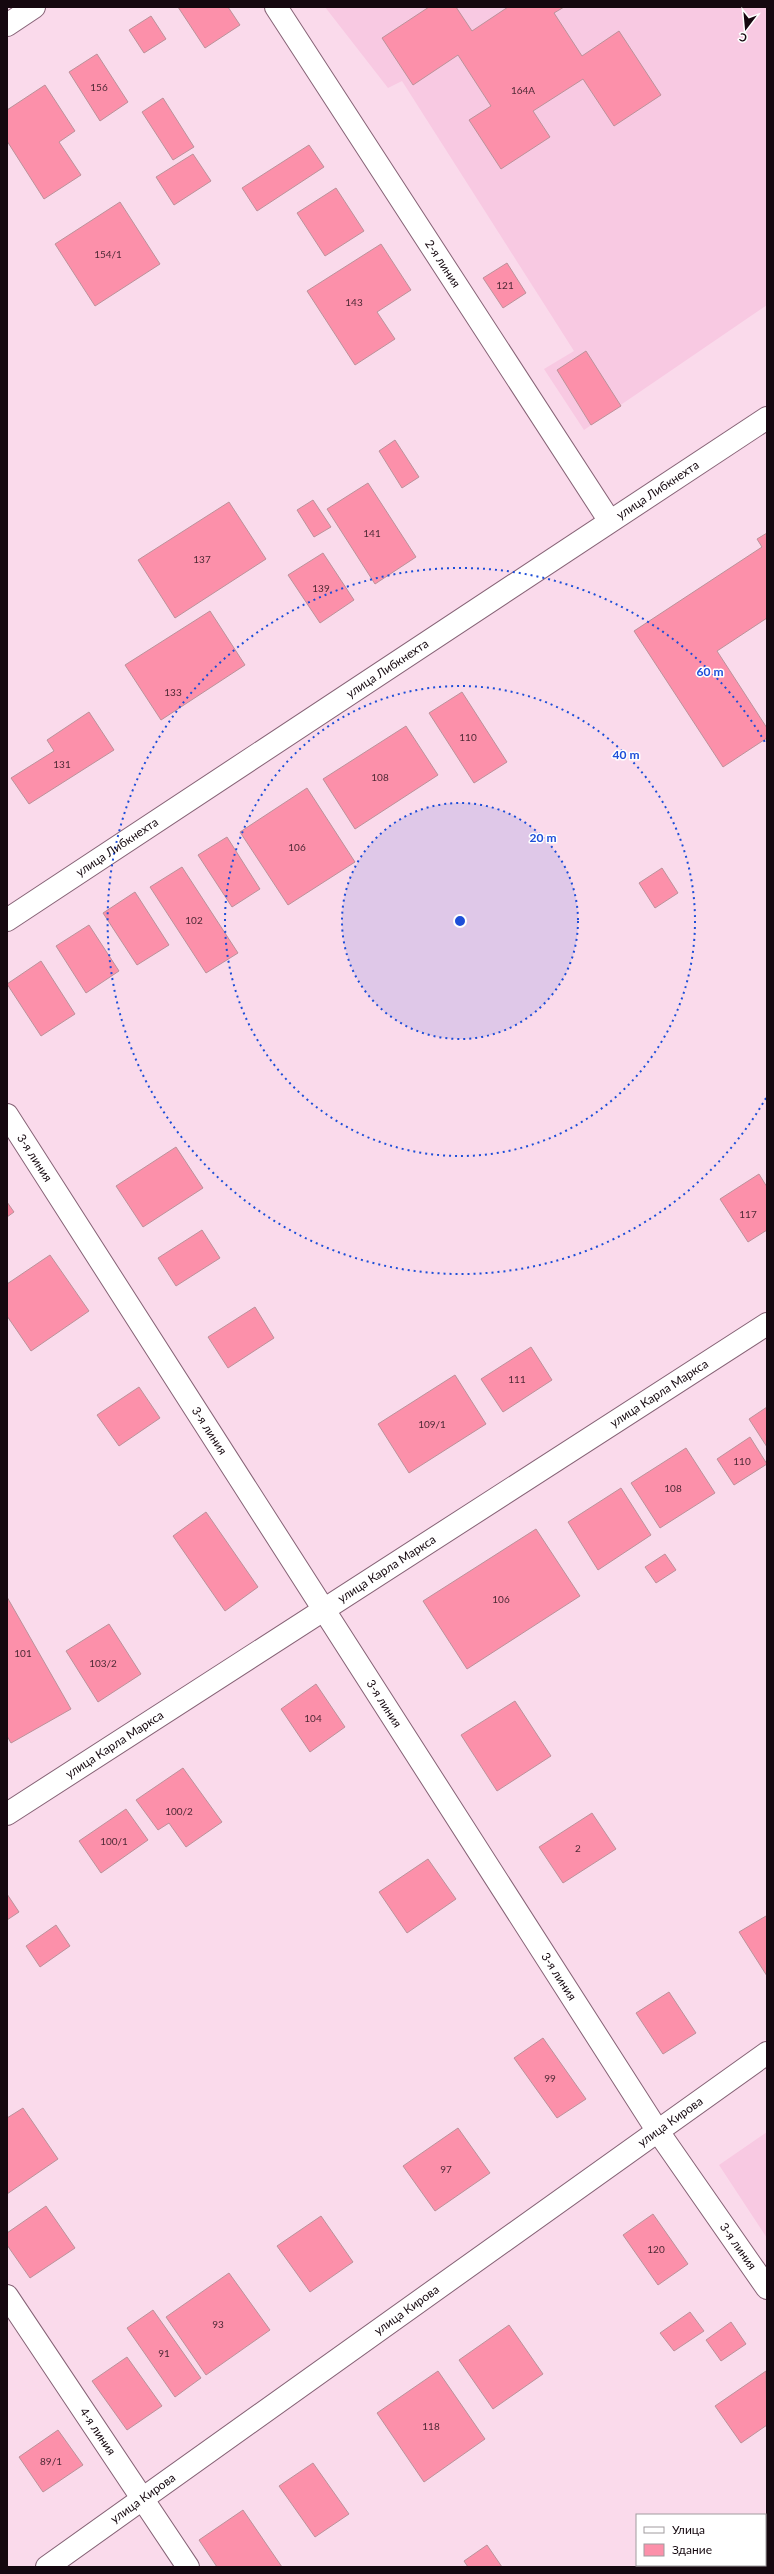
<svg xmlns="http://www.w3.org/2000/svg" width="774" height="2574" viewBox="0 0 774 2574" font-family="Lato,sans-serif">
  <rect width="100%" height="100%" fill="#fadaeb"/>
  <!-- built -->
  <path fill="#f8c9e2" d="M325,7H767V305L584,430L544,369L574,351L402,81L388,88Z
    M767,2132V2238L719,2165Z"/>
  <!-- building -->
  <path fill="#fc90aa" stroke="#bc919a" d="M178,7H228L240,25L205,48Z
    M429,7H456L472,31L508,7H564L554,13L582,56L619,31L661,95L614,126L583,79L533,111L550,137L501,169L469,120L491,106L458,55L413,85L382,38Z
    M151,16L166,39L144,53L129,30Z
    M97,54L128,102L100,121L69,72Z
    M45,85L75,131L59,142L81,175L44,199L7,141V110Z
    M163,98L194,147L173,160L142,112Z
    M309,145L324,167L257,211L242,188Z
    M193,154L211,181L174,205L156,177Z
    M336,188L364,231L325,256L297,213Z
    M120,202L160,264L95,306L55,244Z
    M381,244L411,290L377,312L395,339L355,365L307,291Z
    M507,263L526,293L503,308L483,278Z
    M586,351L621,406L591,425L557,370Z
    M395,440L419,477L402,488L379,451Z
    M368,483L416,557L375,584L327,509Z
    M313,500L331,527L314,537L297,510Z
    M229,502L266,559L175,618L138,560Z
    M767,533V618L717,651L767,728V738L723,767L634,631L762,547L757,539Z
    M323,553L354,600L320,623L288,575Z
    M210,611L245,665L161,720L125,665Z
    M462,692L507,762L474,783L429,713Z
    M89,712L114,750L29,804L11,778L54,751L47,740Z
    M406,726L438,775L355,829L323,779Z
    M307,788L355,862L288,905L240,832Z
    M227,837L260,889L232,907L198,855Z
    M182,867L238,953L206,973L150,887Z
    M662,868L678,893L655,908L639,883Z
    M135,892L169,945L137,965L103,913Z
    M89,925L119,971L86,993L56,946Z
    M41,961L75,1014L41,1036L7,984Z
    M176,1147L203,1188L143,1227L116,1186Z
    M759,1174L767,1187V1230L748,1242L720,1199Z
    M7,1202L14,1212L7,1217Z
    M202,1230L220,1258L176,1286L158,1258Z
    M50,1255L89,1311L31,1351L7,1316V1284Z
    M255,1307L274,1338L228,1368L208,1337Z
    M531,1347L552,1380L503,1412L481,1379Z
    M455,1375L486,1424L409,1473L378,1424Z
    M139,1387L160,1418L119,1446L97,1415Z
    M767,1407V1447L749,1419Z
    M750,1437L767,1464L734,1485L717,1459Z
    M686,1448L715,1493L660,1528L631,1483Z
    M621,1488L651,1535L598,1570L568,1522Z
    M206,1512L258,1587L225,1611L173,1536Z
    M536,1529L580,1596L467,1669L423,1601Z
    M665,1554L676,1570L656,1583L645,1567Z
    M7,1597L71,1709L11,1743L7,1736Z
    M109,1624L141,1674L98,1702L66,1651Z
    M316,1684L345,1727L310,1752L281,1709Z
    M515,1701L551,1756L497,1791L461,1735Z
    M183,1768L222,1822L186,1847L169,1823L158,1830L136,1800Z
    M126,1809L148,1840L101,1873L79,1841Z
    M592,1813L616,1849L563,1883L539,1847Z
    M428,1859L456,1899L407,1933L379,1892Z
    M7,1894L19,1912L7,1920Z
    M766,1916L767,1917V1976L739,1932Z
    M56,1925L70,1946L40,1967L26,1946Z
    M669,1992L696,2033L663,2054L636,2013Z
    M543,2038L586,2099L557,2118L514,2058Z
    M23,2108L58,2159L7,2194V2118Z
    M458,2128L490,2173L435,2211L403,2166Z
    M46,2206L75,2248L30,2278L7,2245V2233Z
    M653,2214L688,2264L658,2285L623,2235Z
    M321,2216L353,2262L310,2292L277,2246Z
    M229,2273L270,2330L206,2375L166,2317Z
    M153,2310L201,2378L175,2397L127,2328Z
    M690,2312L704,2331L674,2351L660,2333Z
    M731,2322L746,2344L721,2361L706,2340Z
    M509,2325L543,2374L493,2409L459,2360Z
    M127,2357L162,2406L127,2430L92,2381Z
    M438,2371L485,2439L424,2482L377,2413Z
    M766,2371L767,2425L741,2443L715,2406Z
    M58,2430L83,2465L43,2492L19,2457Z
    M313,2463L349,2514L315,2537L279,2486Z
    M243,2510L282,2567H217L199,2540Z
    M487,2545L502,2567H468L464,2561Z"/>
  <g fill="none" stroke-linecap="round" stroke-linejoin="round">
    <!-- minor casing -->
    <g stroke="#866376" stroke-width="24">
      <g id="minor">
        <path id="s1" d="M276,7L609,520"/>
        <path d="M7,25L34,7"/>
        <path id="s2" d="M7,920L767,418"/>
        <path id="s3" d="M7,1115L657,2130L767,2288"/>
        <path id="s4" d="M7,1814L767,1324"/>
        <path id="s5" d="M7,2296L188,2567"/>
      </g>
    </g>
    <!-- tertiary casing -->
    <g stroke="#866376" stroke-width="24">
      <g id="tertiary">
        <path id="s6" d="M47,2567L767,2053"/>
      </g>
    </g>
    <!-- minor -->
    <use href="#minor" stroke="#fff" stroke-width="22"/>
    <!-- tertiary -->
    <use href="#tertiary" stroke="#fff" stroke-width="22"/>
  </g>
  <!-- distance rings -->
  <circle cx="460" cy="921" r="118" fill="#1d4ed8" fill-opacity=".12"/>
  <g fill="none" stroke="#1d4ed8" stroke-width="2" stroke-dasharray="2 4">
    <circle cx="460" cy="921" r="118"/>
    <circle cx="460" cy="921" r="235"/>
    <path d="M766 1098A353 353 0 1 1 766 744"/>
  </g>
  <g text-anchor="middle" stroke-width="3" stroke-linejoin="round" paint-order="stroke">
    <!-- number labels -->
    <g font-size="10" fill="#4f2a36">
      <text x="99" y="91">156</text>
      <text x="523" y="94">164А</text>
      <text x="108" y="258">154/1</text>
      <text x="505" y="289">121</text>
      <text x="354" y="306">143</text>
      <text x="372" y="537">141</text>
      <text x="202" y="563">137</text>
      <text x="321" y="592">139</text>
      <text x="173" y="696">133</text>
      <text x="468" y="741">110</text>
      <text x="62" y="768">131</text>
      <text x="380" y="781">108</text>
      <text x="297" y="851">106</text>
      <text x="194" y="924">102</text>
      <text x="748" y="1218">117</text>
      <text x="517" y="1383">111</text>
      <text x="432" y="1428">109/1</text>
      <text x="742" y="1465">110</text>
      <text x="673" y="1492">108</text>
      <text x="501" y="1603">106</text>
      <text x="23" y="1657">101</text>
      <text x="103" y="1667">103/2</text>
      <text x="313" y="1722">104</text>
      <text x="179" y="1815">100/2</text>
      <text x="114" y="1845">100/1</text>
      <text x="578" y="1852">2</text>
      <text x="550" y="2082">99</text>
      <text x="446" y="2173">97</text>
      <text x="656" y="2253">120</text>
      <text x="218" y="2328">93</text>
      <text x="164" y="2357">91</text>
      <text x="431" y="2430">118</text>
      <text x="51" y="2465">89/1</text>
    </g>
    <!-- street labels -->
    <g font-size="12" fill="#15080f" stroke="#fff">
      <text dy="4" stroke="none"><textPath href="#s1" startOffset="306">2-я линия</textPath></text>
      <text dy="4" stroke="none"><textPath href="#s2" startOffset="780">улица Либкнехта</textPath></text>
      <text dy="4" stroke="none"><textPath href="#s2" startOffset="456">улица Либкнехта</textPath></text>
      <text dy="4" stroke="none"><textPath href="#s2" startOffset="132">улица Либкнехта</textPath></text>
      <text dy="4" stroke="none"><textPath href="#s3" startOffset="51">3-я линия</textPath></text>
      <text dy="4" stroke="none"><textPath href="#s4" startOffset="776">улица Карла Маркса</textPath></text>
      <text dy="4" stroke="none"><textPath href="#s3" startOffset="375">3-я линия</textPath></text>
      <text dy="4" stroke="none"><textPath href="#s4" startOffset="452">улица Карла Маркса</textPath></text>
      <text dy="4" stroke="none"><textPath href="#s3" startOffset="699">3-я линия</textPath></text>
      <text dy="4" stroke="none"><textPath href="#s4" startOffset="128">улица Карла Маркса</textPath></text>
      <text dy="4" stroke="none"><textPath href="#s3" startOffset="1023">3-я линия</textPath></text>
      <text dy="4" stroke="none"><textPath href="#s6" startOffset="766">улица Кирова</textPath></text>
      <text dy="4" stroke="none"><textPath href="#s3" startOffset="1347">3-я линия</textPath></text>
      <text dy="4" stroke="none"><textPath href="#s6" startOffset="442">улица Кирова</textPath></text>
      <text dy="4" stroke="none"><textPath href="#s5" startOffset="163">4-я линия</textPath></text>
      <text dy="4" stroke="none"><textPath href="#s6" startOffset="118">улица Кирова</textPath></text>
    </g>
  </g>
  <circle cx="460" cy="921" r="6" fill="#1d4ed8" stroke="#fff" stroke-width="2"/>
  <g font-size="12" text-anchor="middle" font-weight="bold" fill="#1d4ed8" stroke="#fff" stroke-width="3" stroke-linejoin="round" paint-order="stroke">
    <text x="710" y="676">60 m</text>
    <text x="626" y="759">40 m</text>
    <text x="543" y="842">20 m</text>
  </g>
  <!-- border -->
  <rect width="774" height="2574" fill="none" stroke="#15080f" stroke-width="16"/>
  <!-- legend -->
  <rect x="636" y="2514" width="130" height="52" fill="#ffffff" stroke="#a19c9f"/>
  <rect x="644" y="2527" width="20" height="6" fill="#ffffff" stroke="#a19c9f"/>
  <text x="672" y="2534" font-size="12" fill="#15080f">Улица</text>
  <rect x="644" y="2544" width="20" height="12" fill="#fc90aa" stroke="#a19c9f"/>
  <text x="672" y="2554" font-size="12" fill="#15080f">Здание</text>
  <!-- north arrow -->
  <g transform="translate(746 28) rotate(196)" stroke="#ffffff" stroke-width="3" paint-order="stroke">
  <path d="M0-3L7 15L0 10L-7 15Z" fill="#15080f"/>
  <text y="-6" font-size="11" font-weight="bold" text-anchor="middle" fill="#15080f">С</text>
  </g>
</svg>
